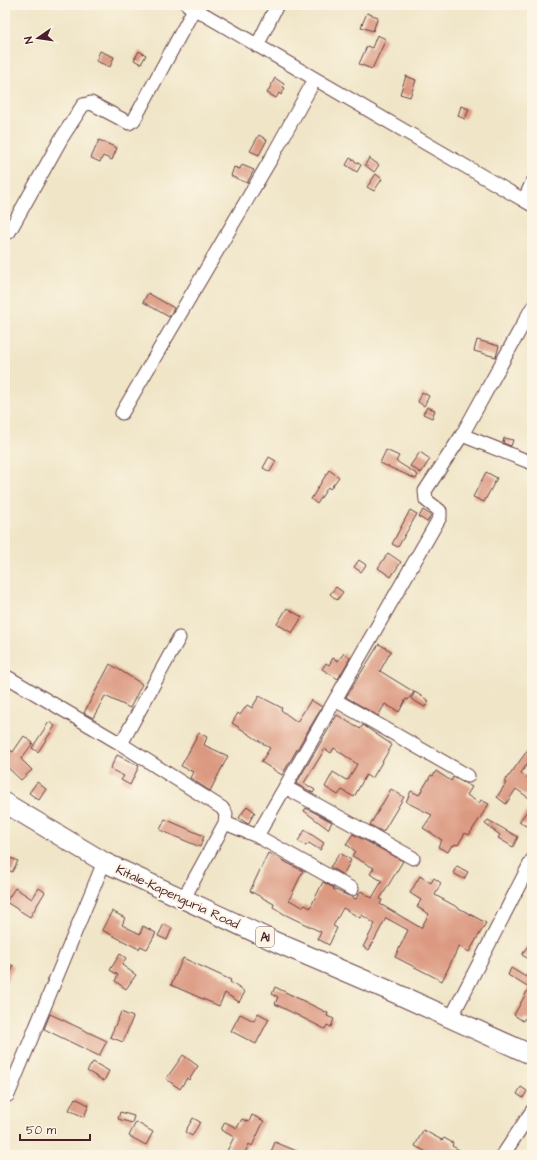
<svg xmlns="http://www.w3.org/2000/svg" width="537" height="1160" viewBox="0 0 537 1160" font-family="'Architects Daughter',sans-serif">
  <rect width="100%" height="100%" fill="#fcf5e5"/>
  <filter id="ink" filterUnits="userSpaceOnUse"><feTurbulence type="fractalNoise" baseFrequency=".025" numOctaves="2"/><feDisplacementMap in="SourceGraphic" scale="8" xChannelSelector="R" yChannelSelector="G"/><feConvolveMatrix kernelMatrix="1 2 1 2 8 2 1 2 1" color-interpolation-filters="sRGB"/></filter>
  <filter id="wash" filterUnits="userSpaceOnUse"><feTurbulence type="fractalNoise" baseFrequency=".012" numOctaves="4" result="noise"/><feDisplacementMap in="SourceGraphic" scale="16" xChannelSelector="R" yChannelSelector="G"/><feGaussianBlur stdDeviation="0.9" result="paint"/><feColorMatrix in="noise" values="0 0 0 0 0 0 0 0 0 0 0 0 0 0 0 0 0 1.4 0 .05"/><feComposite in="paint" operator="in"/></filter>
  <g filter="url(#wash)">
    <rect width="100%" height="100%" fill="#f0e5c7"/>
    <g id="blocks">
      <!-- building -->
      <path fill="#dc9981" d="M367,13L378,17L373,31L361,27Z
        M377,35L386,39L372,69L359,64L367,46L372,48Z
        M100,51L114,57L110,67L96,61Z
        M139,51L146,55L141,64L134,60Z
        M406,76L416,80L410,97L400,94Z
        M275,78L284,84L283,87L285,88L281,95L279,93L276,98L267,93Z
        M461,106L469,109L465,119L458,116Z
        M259,135L267,140L259,155L250,151Z
        M99,140L117,148L112,160L103,156L100,162L91,158Z
        M350,158L361,165L357,172L346,165Z
        M369,158L379,165L374,172L365,165Z
        M242,165L254,170L247,183L231,176L234,167L240,169Z
        M376,174L382,179L374,191L367,187Z
        M148,293L174,308L169,317L143,302Z
        M477,340L499,346L496,357L474,351Z
        M422,392L429,396L424,406L418,402Z
        M427,407L435,410L432,418L423,414Z
        M504,438L513,440L511,446L503,443Z
        M386,450L399,456L396,461L418,475L416,479L380,463Z
        M420,452L430,459L421,473L410,466Z
        M269,457L276,461L270,472L263,468Z
        M329,470L339,477L330,489L328,487L317,504L311,499Z
        M486,472L497,478L484,502L473,497Z
        M410,510L417,514L398,547L392,544Z
        M423,510L431,515L427,522L419,517Z
        M388,553L401,562L391,577L378,568Z
        M359,560L366,565L361,572L354,567Z
        M336,587L343,592L337,600L330,594Z
        M287,608L302,617L292,633L277,624Z
        M379,644L391,651L380,671L414,692L408,700L406,699L399,712L385,704L378,716L346,697Z
        M344,653L350,658L338,679L322,669L326,663L329,665L333,658L338,661Z
        M110,664L142,684L130,708L105,696L93,718L84,713Z
        M415,692L429,701L425,707L411,699Z
        M259,696L282,708L281,710L297,722L311,700L322,707L282,775L261,762L270,748L232,723L238,713L240,715L247,705L252,708Z
        M337,715L360,729L363,725L392,745L372,779L366,775L354,797L342,790L338,795L325,787L333,772L346,780L349,779L357,764L334,748L331,753L325,749L304,783L315,790L313,793L296,784Z
        M49,722L55,726L38,752L32,748Z
        M199,733L207,737L204,745L228,756L210,791L190,778L193,772L181,766Z
        M24,736L33,743L21,759L32,770L21,780L5,765V747L13,752Z
        M532,744V763L529,761L521,773L532,781V800L516,789L506,804L497,797L506,783L504,782L508,776H509Z
        M117,755L139,766L130,785L121,780L124,776L110,769Z
        M436,771L451,781L453,777L472,787L467,795L479,803L481,800L489,804L469,835L465,833L458,845L455,844L454,846L452,845L448,852L438,847L442,840L423,828L432,815L406,802L411,791L419,795L431,775L433,776Z
        M37,782L46,789L39,800L29,793Z
        M391,789L404,797L383,832L370,825Z
        M532,804V817L526,826L519,822Z
        M247,806L255,812L248,824L239,818Z
        M306,808L332,822L328,829L304,811Z
        M165,819L204,836L200,847L160,830Z
        M488,820L518,837L513,847L498,838L500,835L485,824Z
        M305,830L324,843L320,850L309,843L306,846L298,841Z
        M353,834L403,861L380,899L382,900L380,904L421,928L429,914L417,907L421,900L410,893L420,876L431,883L434,878L441,883L435,895L486,923L469,952L459,946L442,981L395,957L408,930L386,918L369,950L363,947L375,924L362,915L360,918L343,908L333,926L337,928L329,945L318,939L321,932L284,914L273,907L274,904L250,891L268,853L303,871L289,900L303,907L305,905L310,908L323,882L334,888L333,889L356,899L361,891L372,898L382,881L370,874L374,868L352,856L355,851L346,844Z
        M340,853L351,860L343,875L330,867Z
        M11,858L18,861L12,872L5,868Z
        M457,866L468,872L464,879L453,873Z
        M15,888L32,899L39,888L45,892L30,917L6,902Z
        M112,911L125,918L122,925L140,934L143,926L156,933L147,949L140,946L139,949L102,930Z
        M164,924L172,928L167,940L158,936Z
        M532,939V961L522,955Z
        M120,954L126,958L122,965L136,975L126,989L115,981L118,975L110,970Z
        M183,958L231,980L230,982L245,992L239,1002L225,993L219,1006L171,985Z
        M5,962L14,966L5,984Z
        M532,967V1022L525,1018L523,1021L514,1015L529,988L508,975L511,968L526,977Z
        M275,987L328,1013L327,1016L334,1019L331,1027L327,1025L325,1029L275,1004L278,997L272,994Z
        M121,1012L133,1017L123,1042L110,1037Z
        M258,1013L269,1019L256,1044L231,1031L240,1014L254,1021Z
        M50,1014L107,1041L99,1056L44,1029Z
        M183,1055L198,1066L189,1080L187,1078L180,1089L166,1079Z
        M93,1062L109,1071L104,1081L87,1071Z
        M521,1087L527,1091L523,1098L517,1094Z
        M75,1098L89,1105L84,1117L69,1110Z
        M120,1112L134,1116L132,1123L118,1119Z
        M252,1115L264,1121L252,1146L249,1144L244,1155H225L234,1137L221,1130L225,1122L237,1128L242,1119L249,1122Z
        M193,1118L200,1122L192,1136L185,1132Z
        M136,1122L153,1132L146,1145L129,1136Z
        M423,1130L442,1140L444,1138L453,1143L452,1146L469,1155H432L415,1146Z
        M275,1142L306,1155H270Z"/>
    </g>
  </g>
  <g filter="url(#ink)">
    <use href="#blocks" fill-opacity="0" stroke="#633d42" stroke-width="1"/>
    <g fill="none" stroke-linecap="round" stroke-linejoin="round">
      <!-- minor casing -->
      <g stroke="#633d42" stroke-width="15">
        <path id="minor" d="M188,5L532,205
          M257,46L277,5
          M524,200L532,183
          M9,232L61,139L83,105L91,103L129,123L134,120L194,9
          M122,413L272,157L315,79
          M462,435L532,463
          M9,678L121,744L222,808L226,814L225,823L184,898
          M335,700L468,776
          M121,744L179,638
          M285,787L413,858
          M225,823L257,836L352,889
          M257,836L440,517V511L426,500L425,491L462,435L532,308
          M451,1018L532,860
          M8,1095L104,862
          M503,1155L532,1111"/>
      </g>
      <!-- highway casing -->
      <g stroke="#633d42" stroke-width="21">
        <path id="highway" d="M5,803L104,862L278,943L395,993L532,1055"/>
      </g>
      <!-- minor -->
      <use href="#minor" stroke="#fff" stroke-width="13"/>
      <!-- highway -->
      <use href="#highway" stroke="#fff" stroke-width="19"/>
    </g>
  </g>
  <g text-anchor="middle" stroke-width="4" stroke-linejoin="round" paint-order="stroke">
    <!-- shield labels -->
    <rect fill="#fcf5e5" stroke="#7f5f63" stroke-width="1" x="256" y="927" width="18" height="20" rx="3"/>
    <g font-size="12" font-weight="bold" fill="#4a1f2b">
      <text x="265" y="941">A1</text>
    </g>
    <!-- street labels -->
    <g font-size="13" fill="#4a1f2b" stroke="#fcf5e5">
      <text transform="translate(178 896) rotate(25)" y="5">Kitale-Kapenguria Road</text>
    </g>
  </g>
  <!-- margin -->
  <rect width="537" height="1160" fill="none" stroke="#fcf5e5" stroke-width="20"/>
  <!-- north arrow -->
  <g transform="translate(38 38) rotate(257)" stroke="#fcf5e5" stroke-width="3" paint-order="stroke">
  <path d="M0-3L7 15L0 10L-7 15Z" fill="#4a1f2b"/>
  <text y="-6" font-size="11" font-weight="bold" text-anchor="middle" fill="#4a1f2b">N</text>
  </g>
  <!-- scale -->
  <path d="M20 1134v6h70v-6" fill="none" stroke="#4a1f2b" stroke-width="2"/>
  <text x="26" y="1134" font-size="12" fill="#4a1f2b" stroke="#fcf5e5" stroke-width="3" paint-order="stroke">50 m</text>
</svg>
